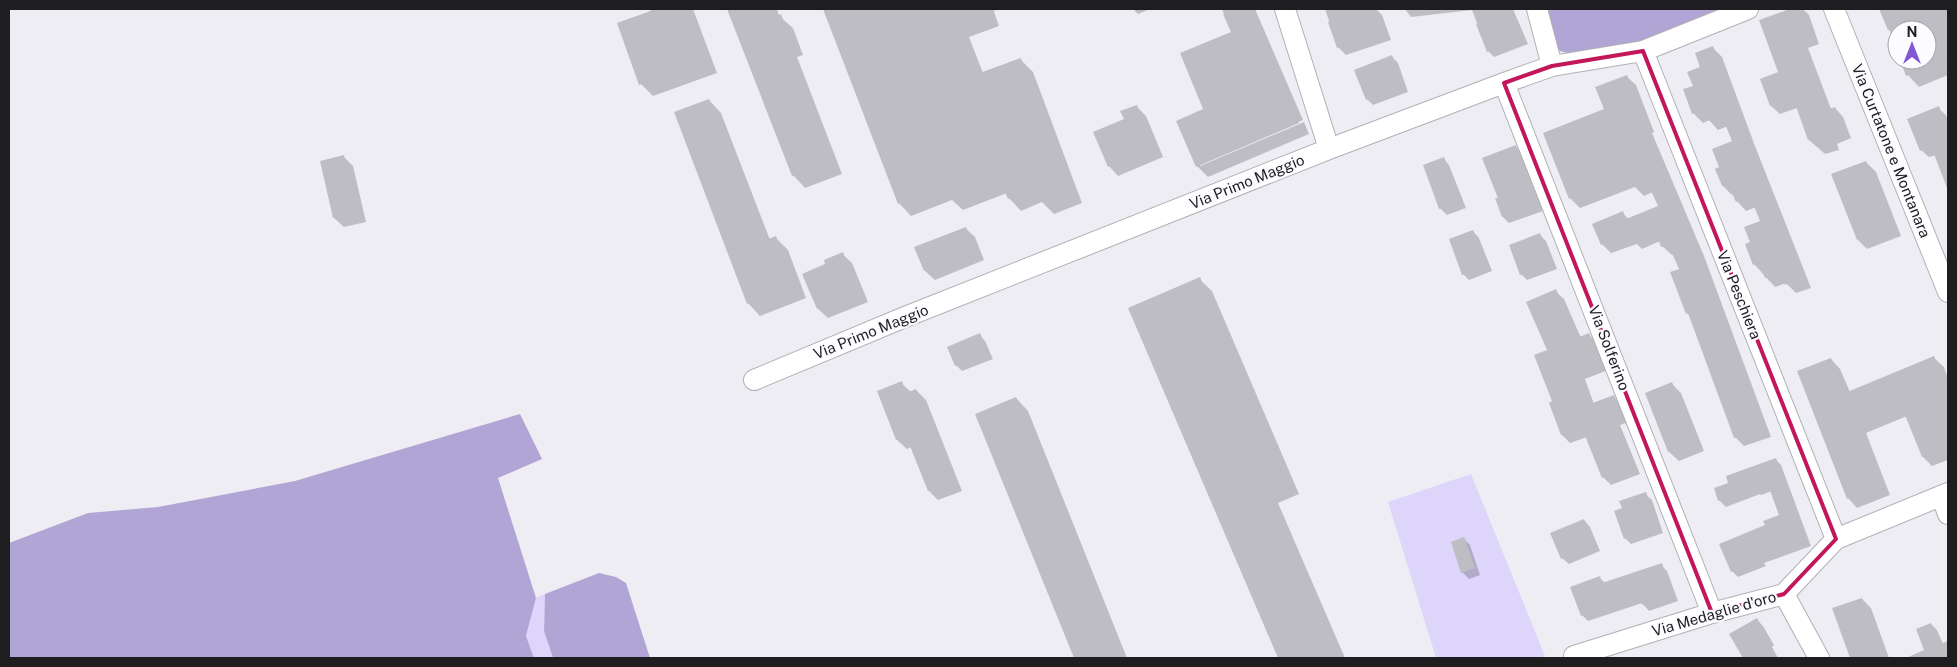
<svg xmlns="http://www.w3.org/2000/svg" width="1957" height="667" viewBox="0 0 1957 667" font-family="'Public Sans',sans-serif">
  <rect width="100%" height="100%" fill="#eeedf4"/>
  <!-- green -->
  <path fill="#ded6fa" d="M1471,474L1545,656L1539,658H1436L1388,502Z
    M545,594L544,631L553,658H534L526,636L536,598Z"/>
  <!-- forest -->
  <path fill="#b1a5d5" d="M1544,9H1721L1636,44L1574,55L1560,51L1551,44Z
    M520,414L542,459L498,478L536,598L526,636L534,658H9V543L88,513L158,507L295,481Z
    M599,573L616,577L626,583L650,658H553L544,631L545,594Z"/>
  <!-- shadow -->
  <path fill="#0003" d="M650,9H693L717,73L653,96L641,84L651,12Z
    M729,9H777L779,16L793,28L803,55L797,57L842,174L805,188L793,175Z
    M824,9H993L999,26L969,37L983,73L1020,59L1033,72L1082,203L1054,214L1042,202L1021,211L1009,198L1007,193L963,210L952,200L911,216L899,203Z
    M1133,9H1150L1138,14Z
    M1222,9H1255L1303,120L1200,163V166L1304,122L1309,134L1208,177L1197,166L1205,110L1232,33Z
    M1323,9H1376L1382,15L1391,40L1346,55L1338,47L1325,9Z
    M1405,9H1513L1528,44L1494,57L1488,51L1472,10L1411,17Z
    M1794,9H1803L1809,15L1819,44L1808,48L1831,109L1835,108L1843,117L1851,138L1837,144L1839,150L1825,154L1809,140L1797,108L1780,114L1771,106L1762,80L1780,73L1761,21Z
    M1881,9H1948V75L1919,87L1908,75L1901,60H1927V30H1897V49Z
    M1713,48L1722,57L1755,146L1811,288L1796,293L1786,283L1775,287L1754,264L1751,243L1762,222L1756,207L1746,211L1737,201L1734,194L1732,195L1723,186L1721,168L1733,141L1728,126L1718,130L1709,120L1703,123L1693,113L1694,87Z
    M1392,57L1398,63L1408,92L1373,105L1367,99Z
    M1626,76L1636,85L1654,132L1652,133L1704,256L1771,437L1744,446L1735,437L1690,316L1687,313L1680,269L1674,254L1672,255L1662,246L1660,241L1642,249L1637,244L1611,253L1602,244L1622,213L1629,219L1659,207L1653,192L1644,196L1635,187L1580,208L1570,198L1606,110Z
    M709,100L721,113L770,240L776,238L788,250L806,298L760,316L748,303Z
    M1136,106L1146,116L1163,157L1118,176L1109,166L1125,120Z
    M1938,108L1946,115L1948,121V183L1936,155L1929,157L1921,150Z
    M1515,146L1521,153L1543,211L1509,223L1503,217L1497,199L1499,198Z
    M344,157L353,166L366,222L344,227L334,218Z
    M1443,158L1449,165L1466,208L1447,215L1440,208Z
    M1866,162L1876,172L1901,236L1867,249L1858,240L1833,175Z
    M965,228L975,237L984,260L935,280L925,271L916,248Z
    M1473,231L1479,238L1492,271L1469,280L1463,274Z
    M1540,235L1546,241L1557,269L1527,280L1521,274Z
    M842,254L852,263L868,302L828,318L818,309L804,274L827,265Z
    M1199,279L1212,291L1299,494L1278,503L1345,658H1280L1130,309Z
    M1555,291L1564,299L1581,338L1589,335L1598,343L1608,370L1585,379L1594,404L1614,397L1622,405L1629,422L1620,425L1640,474L1611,485L1603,477L1587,437L1570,443L1562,435L1550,403L1554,402L1549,350Z
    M979,335L985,341L993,359L962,371L956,365Z
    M1934,358L1944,367L1948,379V460L1932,466L1923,457L1907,416L1866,433L1890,495L1857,508L1848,498L1831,359L1840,369L1850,392Z
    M901,383L911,392L916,390L926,400L962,491L938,500L929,491L912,447L907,449L897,440L878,392Z
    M1672,384L1681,393L1704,451L1679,461L1669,452L1646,394Z
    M1016,398L1028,411L1127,658H1076L976,415Z
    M1775,459L1781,465L1811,546L1764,563L1766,566L1738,577L1732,571L1766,526L1781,516L1772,491L1761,495L1760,494L1726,507L1719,500L1730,484Z
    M1645,494L1652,500L1663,533L1631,544L1625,538Z
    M1584,520L1590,527L1600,551L1569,564L1562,558Z
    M1464,539L1470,545L1480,575L1469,579L1462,572Z
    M1661,565L1667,571L1678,601L1649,611L1642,603L1588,621L1582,615L1600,578L1605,583Z
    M1862,599L1871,608L1889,658H1851L1834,609Z
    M1757,620L1763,626L1774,645L1772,647L1778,658H1752L1737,631Z
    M1931,624L1937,630L1943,644L1948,642V658H1929L1917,629Z"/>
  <!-- building -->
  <path fill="#bebdc3" d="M656,9H686L705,61L639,85L617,23Z
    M727,9H770L773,17L781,14L792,42L785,45L830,161L792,176Z
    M823,9H995L996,10L958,24L977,74L1021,58L1071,191L1041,202L1035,188L1008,199L1000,179L949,199L944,186L898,204Z
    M1236,9H1250L1299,123L1196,167L1176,121L1203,109L1180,53L1231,32L1223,14Z
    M1368,9H1376L1384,32L1337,48L1328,22Z
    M1512,9L1523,38L1487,52L1476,24Z
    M1790,9H1802L1812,35L1800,39L1827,110L1835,107L1844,130L1829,135L1831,141L1816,146L1813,138L1808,140L1793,98L1770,106L1760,79L1778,72L1759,20Z
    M1879,9H1948V58L1906,76L1900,60H1927V30H1888Z
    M1713,46L1746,135L1802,278L1785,285L1781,272L1765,278L1759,263L1753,265L1745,244L1750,242L1744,227L1760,221L1750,196L1736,202L1728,184L1722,186L1715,169L1719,167L1712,149L1732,141L1722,116L1708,121L1704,110L1692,114L1683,89L1693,86L1687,72L1700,67L1695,53Z
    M1392,55L1403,86L1366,100L1354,70Z
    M1627,75L1646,123L1644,124L1695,246L1763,427L1734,438L1688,313L1686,314L1670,272L1679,269L1668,244L1661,247L1655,230L1632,240L1630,234L1601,245L1592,224L1623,211L1626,219L1658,206L1647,182L1634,187L1629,176L1569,199L1543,133L1604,109L1595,87Z
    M709,99L763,241L776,236L795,286L747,304L674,112Z
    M1137,105L1154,148L1108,167L1093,132L1124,119L1120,111Z
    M1939,106L1948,130L1947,188L1931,146L1920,151L1907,119Z
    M1516,145L1538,205L1502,217L1495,198H1498L1482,158Z
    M344,155L357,213L333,218L320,161Z
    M1444,157L1460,201L1439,209L1423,165Z
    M1866,161L1892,227L1857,240L1831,174Z
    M966,227L975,250L924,271L914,247Z
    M1473,230L1487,265L1462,275L1449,239Z
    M1540,233L1551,263L1520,275L1509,245Z
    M843,252L859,292L817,309L802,274L825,264L824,260Z
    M1200,277L1287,482L1267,490L1336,652L1322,658H1278L1128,308Z
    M1556,289L1577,338L1589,333L1600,361L1577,370L1590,404L1614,395L1621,414L1613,417L1633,465L1602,478L1582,428L1561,435L1549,403L1552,401L1534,355L1547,350L1526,302Z
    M980,333L988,352L955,366L947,347Z
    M1934,356L1948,391V447L1922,457L1901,405L1857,423L1881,486L1847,499L1797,371L1831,358L1845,393Z
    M902,381L906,393L916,389L953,481L928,491L906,436L896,440L877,391Z
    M1672,382L1695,442L1668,452L1645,393Z
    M1016,397L1121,658H1074L975,414Z
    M1776,458L1806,539L1759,556L1760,560L1731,572L1719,544L1765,525L1763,521L1779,515L1768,485L1754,490L1753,488L1718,501L1714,488L1728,483L1726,476Z
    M1646,492L1658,527L1624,539L1614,511L1622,508L1619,501Z
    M1584,519L1595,545L1561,559L1550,533Z
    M1464,537L1475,568L1461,573L1451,542Z
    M1662,563L1672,595L1642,605L1638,596L1581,616L1570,587L1600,576L1602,583Z
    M1862,598L1882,654L1871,658H1850L1832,608Z
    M1757,618L1769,639L1766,640L1771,649L1754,658H1743L1729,634Z
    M1931,623L1940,644L1948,641V658H1906L1924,650L1916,629Z"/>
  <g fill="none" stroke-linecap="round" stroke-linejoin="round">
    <!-- minor casing -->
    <g stroke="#b1b0b6" stroke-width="22">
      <path id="minor" d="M1285,9L1329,149
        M1537,9L1552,66
        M1834,9L1948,292
        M1643,51L1836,539
        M1504,83L1712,613
        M754,380L905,317L1329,149L1504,83L1552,66L1643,51L1748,9
        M1942,497L1948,514
        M1784,594L1836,539L1948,493
        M1574,656L1712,613L1784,594L1819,658"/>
    </g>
    <!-- minor -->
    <use href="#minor" stroke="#fff" stroke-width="20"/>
  </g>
  <!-- marked area -->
  <path fill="none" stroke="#c2185b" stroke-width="4" stroke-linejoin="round" d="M1643,51L1836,539L1784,594L1712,613L1504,83L1552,66Z"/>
  <g text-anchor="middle" stroke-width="4.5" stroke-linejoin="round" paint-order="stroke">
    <!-- street labels -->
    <g font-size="15" fill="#1e1d20" stroke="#fcfbff">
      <text transform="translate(1891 151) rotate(68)" y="5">Via Curtatone e Montanara</text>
      <text transform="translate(1247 182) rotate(-22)" y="5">Via Primo Maggio</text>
      <text transform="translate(1739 295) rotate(68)" y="5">Via Peschiera</text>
      <text transform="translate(871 332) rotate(-22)" y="5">Via Primo Maggio</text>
      <text transform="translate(1609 348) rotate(69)" y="5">Via Solferino</text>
      <text transform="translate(1714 614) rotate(-16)" y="5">Via Medaglie d'oro</text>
    </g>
  </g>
  <!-- border -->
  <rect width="1957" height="667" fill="none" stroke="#1e1d20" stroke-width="20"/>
  <!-- north arrow -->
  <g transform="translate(1912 45)"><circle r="24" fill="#fcfbff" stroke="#a3a2a6"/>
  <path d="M0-4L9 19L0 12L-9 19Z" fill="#8158d1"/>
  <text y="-8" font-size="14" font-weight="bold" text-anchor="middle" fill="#1e1d20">N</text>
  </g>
</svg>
